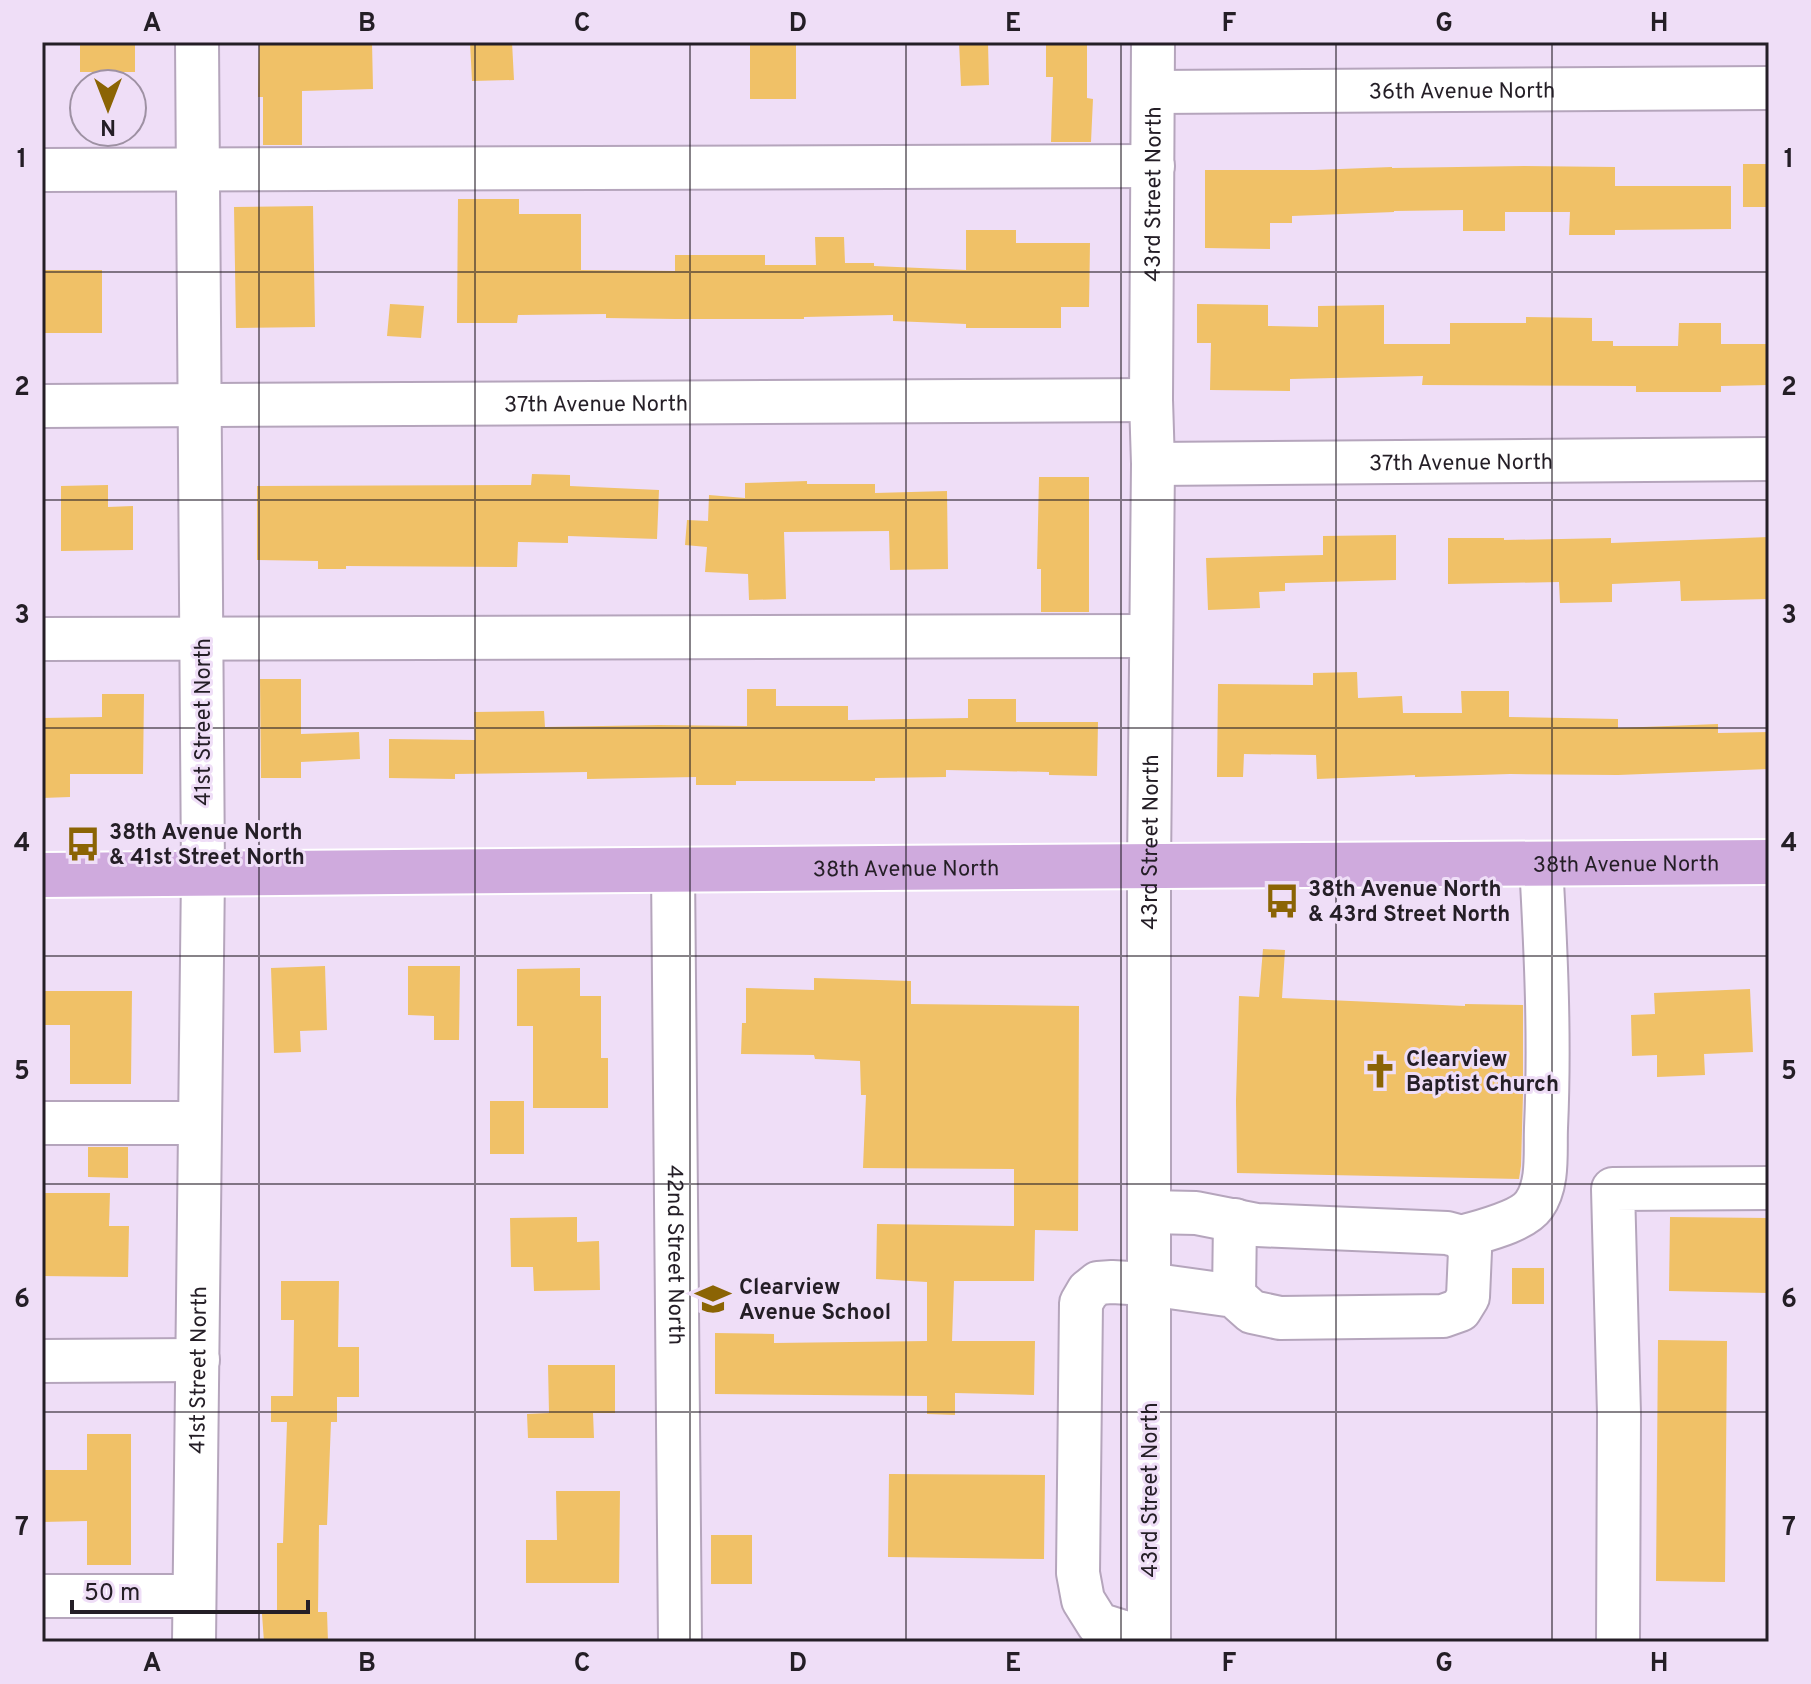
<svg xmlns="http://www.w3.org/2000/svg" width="1811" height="1684" viewBox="0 0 1811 1684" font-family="Overpass,sans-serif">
  <rect width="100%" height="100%" fill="#efdef7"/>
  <!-- building -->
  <path fill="#f0c167" d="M80,42H135V72H80Z
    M259,42H372L373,89L302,91V145H263V97H258Z
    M470,42H512L514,80L472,81Z
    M750,42H796V99H750Z
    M959,42H988L989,85L961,86Z
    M1046,42H1087V98L1093,99L1091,142H1051L1053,77H1046Z
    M1743,164H1769V207H1743Z
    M1524,166L1615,167V186H1731V229L1615,230V235H1569L1570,212H1505V231H1463V210L1394,211V212L1292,216V223H1270V249L1205,248V170H1314L1392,167V168Z
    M458,199H519V214H581V270L675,271V255H765V265H816L815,237H844L845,263H874V266L966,270V230H1016V243H1090L1089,307H1061V328H966V324L893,321V315L804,317V319H675L606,318V314L518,315L517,323H457Z
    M313,206L315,327L236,328L234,207Z
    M42,270H102V333H42Z
    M390,304L424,306L421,338L387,336Z
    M1197,304L1268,305V326L1318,327V306L1384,305V344H1450V323H1526V317L1592,318V341H1613V346H1678L1679,323H1721V344H1769V385L1721,386V392H1636V386L1422,385L1423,376L1290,379V391L1210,390L1211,343H1197Z
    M532,474L570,475V486L659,490L657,539L568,536V543L518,542L517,567L346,566V569H318V561L257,560V486L531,485Z
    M1039,477H1089V612H1041V569H1037Z
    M807,481V484H875V493L947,491L948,569L890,570L889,531L784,532L786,599L749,600L748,574L705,572L707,547L685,545L687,520L708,521L709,495L745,498V483Z
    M108,485V507L133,506V550L61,551V486Z
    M1396,535V580L1285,583V591L1259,592L1260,608L1208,610L1206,558L1323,555V536Z
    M1769,537V599L1681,601L1680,581L1612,584V602L1560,603L1559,582L1448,584V538H1504V540L1611,538V543Z
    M1357,672L1358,698L1402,696L1403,713H1462L1461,691H1509V717L1618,719V728L1718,724V733L1769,732V769L1618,775L1510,774L1415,777V775L1317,779L1316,755L1244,754L1243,777H1217L1218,684L1313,685V673Z
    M260,679H301V734L359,732L360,759L301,762V778H261Z
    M747,689H776V706H848V720L968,718V699H1016V722H1098L1097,776L1049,775V772L946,770V777L875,778V781H736V785H696V777L587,779V772L455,774V779L389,778V739L475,740L474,712L544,711L545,727L659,725L747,726Z
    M102,694H144L143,774H70V797L42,798L43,718L102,717Z
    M1263,949L1285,950L1282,998L1465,1006V1004L1523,1005V1094L1521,1166L1519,1179L1237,1173L1236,1101L1239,996L1259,997Z
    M325,966L327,1030L300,1031L301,1052L274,1053L271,968Z
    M408,966H460L459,1040H434V1016L408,1015Z
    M580,968V996H601V1058H608V1108H533V1026H517V969Z
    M814,978L911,981V1004L1079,1006L1078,1231L1035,1230L1034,1281H954L952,1341H1035L1034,1395L955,1393V1415L927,1414V1396L715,1394V1333L774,1334V1343L927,1341V1282L876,1279L877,1224L1014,1226V1169L863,1168L866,1095H861L860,1061L815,1059L814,1055L741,1054L742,1023H746V988L814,990Z
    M1750,989L1753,1052L1704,1054L1705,1075L1657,1077V1055L1632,1056L1631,1015L1655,1014L1654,993Z
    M42,991H132L131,1084H70V1025H42Z
    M490,1101H524V1154H490Z
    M88,1147H128V1178L88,1177Z
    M42,1193H110L109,1226H129L128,1277L42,1276Z
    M577,1217V1242L599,1241L600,1290L534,1291L533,1267H511L510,1218Z
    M1670,1217L1769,1218V1293L1669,1291Z
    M1512,1268H1544V1304H1512Z
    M281,1281H339L338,1347H359V1397H337V1422H331L327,1525H319L318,1612H327L328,1642H264L262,1614H277V1543H283L287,1422H271V1396H293L294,1320H281Z
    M1658,1340L1727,1341L1725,1582L1656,1581Z
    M548,1365H615V1413H593L594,1438H528L527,1414L549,1413Z
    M87,1434H131V1565H87V1521L42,1522V1470H87Z
    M889,1474L1045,1475L1044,1559L888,1557Z
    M556,1491H620L619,1583H526V1540H557Z
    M711,1535H752V1584H711Z"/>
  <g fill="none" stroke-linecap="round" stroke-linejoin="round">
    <!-- minor casing -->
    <g stroke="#b5a5bc" stroke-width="46">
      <g id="minor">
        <path id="s1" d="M1154,92L1769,88"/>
        <path d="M42,170L1153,166"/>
        <path id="s2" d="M42,406L1151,400"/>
        <path id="s3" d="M1153,464L1769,459"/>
        <path d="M42,639L1151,636"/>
        <path id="s4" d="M673,869L680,1642"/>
        <path d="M42,1123H200"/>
        <path d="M1149,1212L1196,1213L1257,1225L1447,1233L1462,1237L1470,1251L1468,1297L1460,1310L1443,1316L1280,1318L1252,1312L1234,1296L1148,1284L1112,1282L1098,1283L1088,1291L1081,1303L1078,1573L1083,1600L1098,1624L1149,1640"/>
        <path d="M1462,1237C1481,1231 1522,1222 1534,1205C1549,1184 1545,1152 1546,1128C1550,1040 1546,952 1541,864"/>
        <path d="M1234,1296L1235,1220"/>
        <path d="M42,1361L198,1360"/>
        <path d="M42,1596H194"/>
        <path id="s5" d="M194,1642L203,873L197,42"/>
        <path id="s6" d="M1149,1642V868L1153,464L1151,400L1153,42"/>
        <path d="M1618,1642L1619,1414L1613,1189L1769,1188"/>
      </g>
    </g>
    <!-- major casing -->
    <g stroke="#fff" stroke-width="48">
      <g id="major">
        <path id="s7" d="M42,875C618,868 1193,867 1769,862"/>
      </g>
    </g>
    <!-- minor -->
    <use href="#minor" stroke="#fff" stroke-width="42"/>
    <!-- major -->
    <use href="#major" stroke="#cfaadd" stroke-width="44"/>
  </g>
  <!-- grid -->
  <path fill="none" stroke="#241e26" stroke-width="2" stroke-opacity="0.55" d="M259,42V1642M475,42V1642M690,42V1642M906,42V1642M1121,42V1642M1336,42V1642M1552,42V1642M42,272H1769M42,500H1769M42,728H1769M42,956H1769M42,1184H1769M42,1412H1769"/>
  <!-- icons -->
  <defs>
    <g id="bus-bare" transform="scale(2.76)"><path d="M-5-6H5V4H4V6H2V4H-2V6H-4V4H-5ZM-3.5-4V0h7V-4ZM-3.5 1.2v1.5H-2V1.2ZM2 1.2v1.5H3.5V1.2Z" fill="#8b6404" stroke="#efdef7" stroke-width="2.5" paint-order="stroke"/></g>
    <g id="church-bare" transform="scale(2.76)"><path d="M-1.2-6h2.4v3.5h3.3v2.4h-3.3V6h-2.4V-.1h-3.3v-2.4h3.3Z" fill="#8b6404" stroke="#efdef7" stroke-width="2.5" paint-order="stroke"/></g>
    <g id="school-bare" transform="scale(2.76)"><path d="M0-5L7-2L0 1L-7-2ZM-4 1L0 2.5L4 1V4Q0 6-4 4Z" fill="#8b6404" stroke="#efdef7" stroke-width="2.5" paint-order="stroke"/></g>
  </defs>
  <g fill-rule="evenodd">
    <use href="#bus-bare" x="83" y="844"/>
    <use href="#bus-bare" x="1282" y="901"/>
    <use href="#church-bare" x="1380" y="1071"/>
    <use href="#school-bare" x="713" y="1299"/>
  </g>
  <g text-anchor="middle" stroke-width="6" stroke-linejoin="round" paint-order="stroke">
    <!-- street labels -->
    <g font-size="22" fill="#241e26" stroke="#efdef7">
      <text dy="8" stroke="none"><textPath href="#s1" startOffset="308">36th Avenue North</textPath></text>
      <text dy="8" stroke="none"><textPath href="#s6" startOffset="1448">43rd Street North</textPath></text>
      <text dy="8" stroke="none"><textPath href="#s2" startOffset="554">37th Avenue North</textPath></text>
      <text dy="8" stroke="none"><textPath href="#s3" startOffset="308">37th Avenue North</textPath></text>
      <text transform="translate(202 722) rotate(-90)" y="8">41st Street North</text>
      <text dy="8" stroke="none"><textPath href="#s6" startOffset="800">43rd Street North</textPath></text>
      <text dy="8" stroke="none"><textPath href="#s7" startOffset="1584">38th Avenue North</textPath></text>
      <text dy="8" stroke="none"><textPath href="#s7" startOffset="864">38th Avenue North</textPath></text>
      <text dy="8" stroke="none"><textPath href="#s4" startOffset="386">42nd Street North</textPath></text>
      <text dy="8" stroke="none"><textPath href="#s5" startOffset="272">41st Street North</textPath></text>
      <text transform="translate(1149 1490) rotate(-90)" y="8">43rd Street North</text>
    </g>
    <!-- poi labels -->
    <g font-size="22" font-weight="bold" fill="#241e26" stroke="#efdef7" text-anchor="start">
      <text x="109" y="839">38th Avenue North<tspan x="109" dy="25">&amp; 41st Street North</tspan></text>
      <text x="1308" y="896">38th Avenue North<tspan x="1308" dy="25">&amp; 43rd Street North</tspan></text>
      <text x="1406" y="1066">Clearview<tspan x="1406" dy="25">Baptist Church</tspan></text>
      <text x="739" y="1294">Clearview<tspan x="739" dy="25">Avenue School</tspan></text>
    </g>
  </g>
  <!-- border -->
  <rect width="1811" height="1684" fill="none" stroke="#efdef7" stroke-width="88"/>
  <!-- north arrow -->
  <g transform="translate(108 108) rotate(180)"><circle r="38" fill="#efdef7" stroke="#9e91a3" stroke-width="2"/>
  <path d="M0-6L14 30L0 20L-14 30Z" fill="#8b6404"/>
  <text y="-12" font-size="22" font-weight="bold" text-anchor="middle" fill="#241e26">N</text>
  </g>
  <!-- scale -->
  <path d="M72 1600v12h236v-12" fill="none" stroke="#241e26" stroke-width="4"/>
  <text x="84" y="1600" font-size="24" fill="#241e26" stroke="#efdef7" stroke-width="6" paint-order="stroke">50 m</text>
  <rect x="44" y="44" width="1723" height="1596" fill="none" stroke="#241e26" stroke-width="3"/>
  <g font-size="26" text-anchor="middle" font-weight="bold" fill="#241e26">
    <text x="152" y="31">A</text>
    <text x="367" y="31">B</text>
    <text x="582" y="31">C</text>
    <text x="798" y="31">D</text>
    <text x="1013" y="31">E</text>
    <text x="1229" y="31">F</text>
    <text x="1444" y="31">G</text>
    <text x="1659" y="31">H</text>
    <text x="22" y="167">1</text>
    <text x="1789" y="167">1</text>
    <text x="22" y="395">2</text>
    <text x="1789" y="395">2</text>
    <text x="22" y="623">3</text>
    <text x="1789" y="623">3</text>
    <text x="22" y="851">4</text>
    <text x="1789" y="851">4</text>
    <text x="22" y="1079">5</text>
    <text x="1789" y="1079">5</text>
    <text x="22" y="1307">6</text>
    <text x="1789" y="1307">6</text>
    <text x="22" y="1535">7</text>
    <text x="1789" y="1535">7</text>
    <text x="152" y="1671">A</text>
    <text x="367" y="1671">B</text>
    <text x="582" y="1671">C</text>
    <text x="798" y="1671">D</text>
    <text x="1013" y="1671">E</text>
    <text x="1229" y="1671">F</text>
    <text x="1444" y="1671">G</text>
    <text x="1659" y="1671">H</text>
  </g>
</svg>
